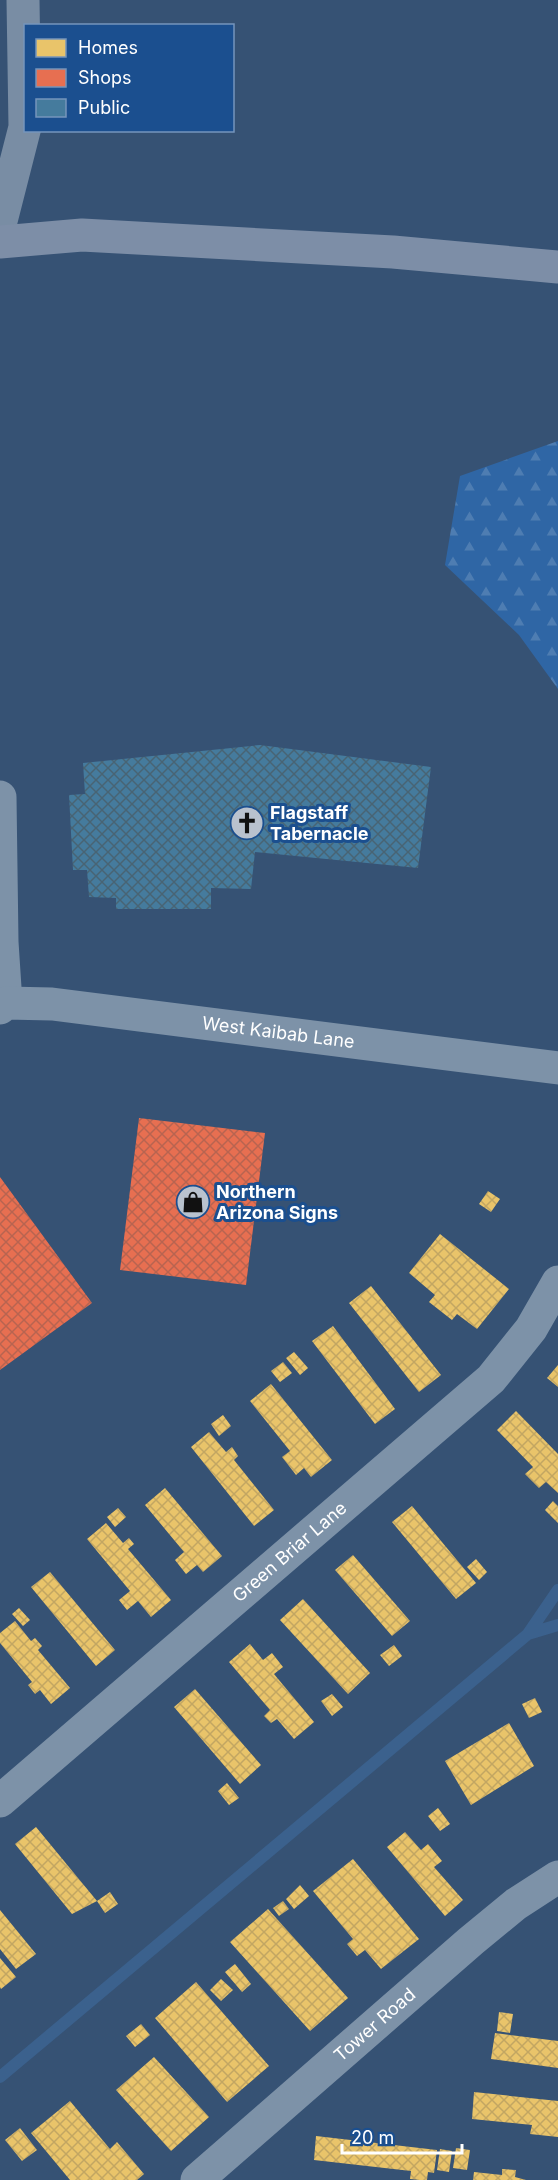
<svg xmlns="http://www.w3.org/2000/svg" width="558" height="2180" viewBox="0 0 558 2180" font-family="Inter,sans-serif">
  <defs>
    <pattern id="forest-firs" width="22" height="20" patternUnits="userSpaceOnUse" patternTransform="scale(1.5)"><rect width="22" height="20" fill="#2f66a5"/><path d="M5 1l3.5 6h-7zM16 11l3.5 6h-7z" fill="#4e7db2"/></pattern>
    <pattern id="homes-cross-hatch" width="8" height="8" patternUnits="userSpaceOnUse" patternTransform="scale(1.5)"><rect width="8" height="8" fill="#e9c46a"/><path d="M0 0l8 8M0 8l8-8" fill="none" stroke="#c2a662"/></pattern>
    <pattern id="shops-cross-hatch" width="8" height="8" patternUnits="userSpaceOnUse" patternTransform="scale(1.5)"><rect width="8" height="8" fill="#e76f51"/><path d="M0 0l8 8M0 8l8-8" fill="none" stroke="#b86450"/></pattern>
    <pattern id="public-cross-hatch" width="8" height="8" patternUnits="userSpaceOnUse" patternTransform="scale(1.5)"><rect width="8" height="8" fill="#457b9d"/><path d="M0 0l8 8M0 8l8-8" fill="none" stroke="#486474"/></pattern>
  </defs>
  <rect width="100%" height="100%" fill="#365274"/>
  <!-- forest -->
  <path fill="url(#forest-firs)" d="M558,441V689L519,635L445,565L460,476Z"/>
  <!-- homes -->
  <path fill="url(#homes-cross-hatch)" d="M488,1191L500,1199L491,1212L479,1204Z
    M440,1234L509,1289L477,1329L457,1314L452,1320L429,1302L435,1295L409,1273Z
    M371,1286L441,1375L419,1392L349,1303Z
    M333,1326L395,1409L375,1424L312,1341Z
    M294,1352L308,1368L300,1375L286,1358Z
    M283,1362L292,1373L280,1382L271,1371Z
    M558,1365V1387L547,1378Z
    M271,1384L332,1460L311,1477L304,1468L296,1475L282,1457L290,1451L250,1401Z
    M516,1411L558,1454V1493L546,1482L539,1488L525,1474L533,1467L497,1430Z
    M223,1415L231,1426L219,1436L211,1424Z
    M209,1432L226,1452L232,1447L238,1456L234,1460L274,1510L254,1526L191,1447Z
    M165,1488L222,1556L203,1572L197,1565L186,1574L175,1560L184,1552L145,1505Z
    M553,1501L558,1506V1523L545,1510Z
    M412,1506L476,1583L456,1599L392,1522Z
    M118,1508L126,1517L115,1527L107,1517Z
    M106,1523L123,1543L129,1538L134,1544L128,1549L171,1600L151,1617L138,1601L127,1610L119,1600L130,1591L87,1539Z
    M353,1555L410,1621L392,1636L335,1570Z
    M476,1559L487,1572L479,1580L467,1567Z
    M50,1572L115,1650L96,1666L31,1587Z
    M303,1599L370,1673L348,1694L280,1620Z
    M19,1608L30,1620L23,1626L12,1614Z
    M15,1621L31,1641L35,1638L42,1646L38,1650L70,1688L51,1704L40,1690L35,1694L28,1685L32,1682L0,1643V1633Z
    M250,1644L263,1660L272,1653L283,1667L274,1674L314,1722L294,1739L277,1719L271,1723L264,1716L270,1710L229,1662Z
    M394,1645L402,1656L389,1666L380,1655Z
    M195,1689L261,1765L240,1784L174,1707Z
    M332,1694L343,1707L332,1716L321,1701Z
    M535,1698L542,1712L529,1718L522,1704Z
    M509,1723L534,1766L471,1805L445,1761Z
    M227,1783L239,1798L229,1805L218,1791Z
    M438,1808L450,1824L440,1831L428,1816Z
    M36,1827L97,1901L72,1914L15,1844Z
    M405,1832L421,1850L428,1844L442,1861L434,1867L463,1900L445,1916L387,1847Z
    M353,1859L419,1939L381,1969L365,1950L357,1956L347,1944L353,1939L313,1891Z
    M300,1885L309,1896L294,1909L286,1899Z
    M110,1892L118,1904L105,1913L97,1901Z
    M283,1901L289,1909L279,1916L273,1908Z
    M268,1909L348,1998L310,2031L230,1942Z
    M0,1910L36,1954L16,1969L0,1949Z
    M0,1958L16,1977L1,1989L0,1987Z
    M235,1964L251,1984L242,1992L225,1972Z
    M221,1979L233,1990L221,2001L210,1990Z
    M196,1982L269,2066L227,2102L155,2018Z
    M499,2012L513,2014L510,2033L497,2031Z
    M141,2024L150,2035L135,2047L126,2036Z
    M495,2033L558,2041V2068L491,2059Z
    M154,2057L209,2117L171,2151L116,2090Z
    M474,2092L558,2101V2137L530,2134L532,2125L472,2119Z
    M70,2101L110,2149L117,2142L144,2174L137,2180H70L31,2133Z
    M20,2128L37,2150L22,2161L5,2140Z
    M316,2136L437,2150L434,2173L428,2172L427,2180H420L410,2179L411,2171L314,2160Z
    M456,2148L470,2150L467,2170L453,2168Z
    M440,2149L452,2151L449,2172L437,2170Z
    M502,2169L516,2170L515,2177L526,2180H473L474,2172L502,2175Z"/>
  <!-- shops -->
  <path fill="url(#shops-cross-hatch)" d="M139,1118L265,1133L246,1285L120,1270Z
    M0,1177L92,1303L0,1370Z"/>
  <!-- public -->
  <path fill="url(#public-cross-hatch)" d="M260,745L431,767L418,868L255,852L251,889L211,888V909H116V898L89,897L87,870H73L69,795L85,794L83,763Z"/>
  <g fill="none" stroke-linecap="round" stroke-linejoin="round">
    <!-- stream -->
    <path stroke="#3b618d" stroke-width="12" d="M528,1634L558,1590
      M0,2077L528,1634L558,1625"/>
    <!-- street -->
    <g stroke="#7d92a8" stroke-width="33">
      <path d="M0,797L2,942L6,1003"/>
      <path id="s1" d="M0,1008L6,1003L52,1004L558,1068"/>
      <path id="s2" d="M0,1801L491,1379L531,1329L558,1282"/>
      <path id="s3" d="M197,2180L471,1941L516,1904L558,1877"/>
    </g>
    <!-- secondary -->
    <path stroke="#798da4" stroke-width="33" d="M0,225L25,127L23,0"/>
    <!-- primary -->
    <path stroke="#7d8ea7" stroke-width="33" d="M0,242L82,235L393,252L558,267"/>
  </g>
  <!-- icons -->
  <defs>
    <g id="church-disc" transform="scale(1.725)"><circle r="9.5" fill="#b9c2ce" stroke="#1b4f8f"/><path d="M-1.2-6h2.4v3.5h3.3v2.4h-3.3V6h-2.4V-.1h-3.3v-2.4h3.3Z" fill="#111"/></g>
    <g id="shop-disc" transform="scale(1.725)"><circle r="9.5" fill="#b9c2ce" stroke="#1b4f8f"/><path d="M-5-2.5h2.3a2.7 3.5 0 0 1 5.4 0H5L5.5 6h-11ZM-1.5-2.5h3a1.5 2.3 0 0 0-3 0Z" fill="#111"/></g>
  </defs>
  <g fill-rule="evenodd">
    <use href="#church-disc" x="247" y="823"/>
    <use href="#shop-disc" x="193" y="1202"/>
  </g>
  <g text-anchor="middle" stroke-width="6" stroke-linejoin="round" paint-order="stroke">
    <!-- poi labels -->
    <g font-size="18" font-weight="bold" fill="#fff" stroke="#1b4f8f" text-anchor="start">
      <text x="270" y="819">Flagstaff<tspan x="270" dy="21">Tabernacle</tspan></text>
      <text x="216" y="1198">Northern<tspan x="216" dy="21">Arizona Signs</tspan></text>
    </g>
    <!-- street labels -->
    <g font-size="18" fill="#fff" stroke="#1b4f8f">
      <text dy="6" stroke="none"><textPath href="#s1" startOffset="282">West Kaibab Lane</textPath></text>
      <text dy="6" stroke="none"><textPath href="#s2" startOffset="382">Green Briar Lane</textPath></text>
      <text dy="6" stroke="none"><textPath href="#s3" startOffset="236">Tower Road</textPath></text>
    </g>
  </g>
  <!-- legend -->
  <rect x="24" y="24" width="210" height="108" fill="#1b4f8f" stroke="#7695bc" stroke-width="1.5"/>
  <rect x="36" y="39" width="30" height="18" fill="#e9c46a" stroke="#7695bc" stroke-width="1.5"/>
  <text x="78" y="54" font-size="18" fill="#ffffff">Homes</text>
  <rect x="36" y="69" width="30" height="18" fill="#e76f51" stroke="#7695bc" stroke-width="1.5"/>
  <text x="78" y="84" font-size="18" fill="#ffffff">Shops</text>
  <rect x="36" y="99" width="30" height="18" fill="#457b9d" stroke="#7695bc" stroke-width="1.5"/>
  <text x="78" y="114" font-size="18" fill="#ffffff">Public</text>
  <!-- scale -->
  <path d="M342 2144v9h120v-9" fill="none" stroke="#ffffff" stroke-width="3"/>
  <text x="351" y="2144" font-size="18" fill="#ffffff" stroke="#1b4f8f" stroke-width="4.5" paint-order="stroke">20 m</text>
</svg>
